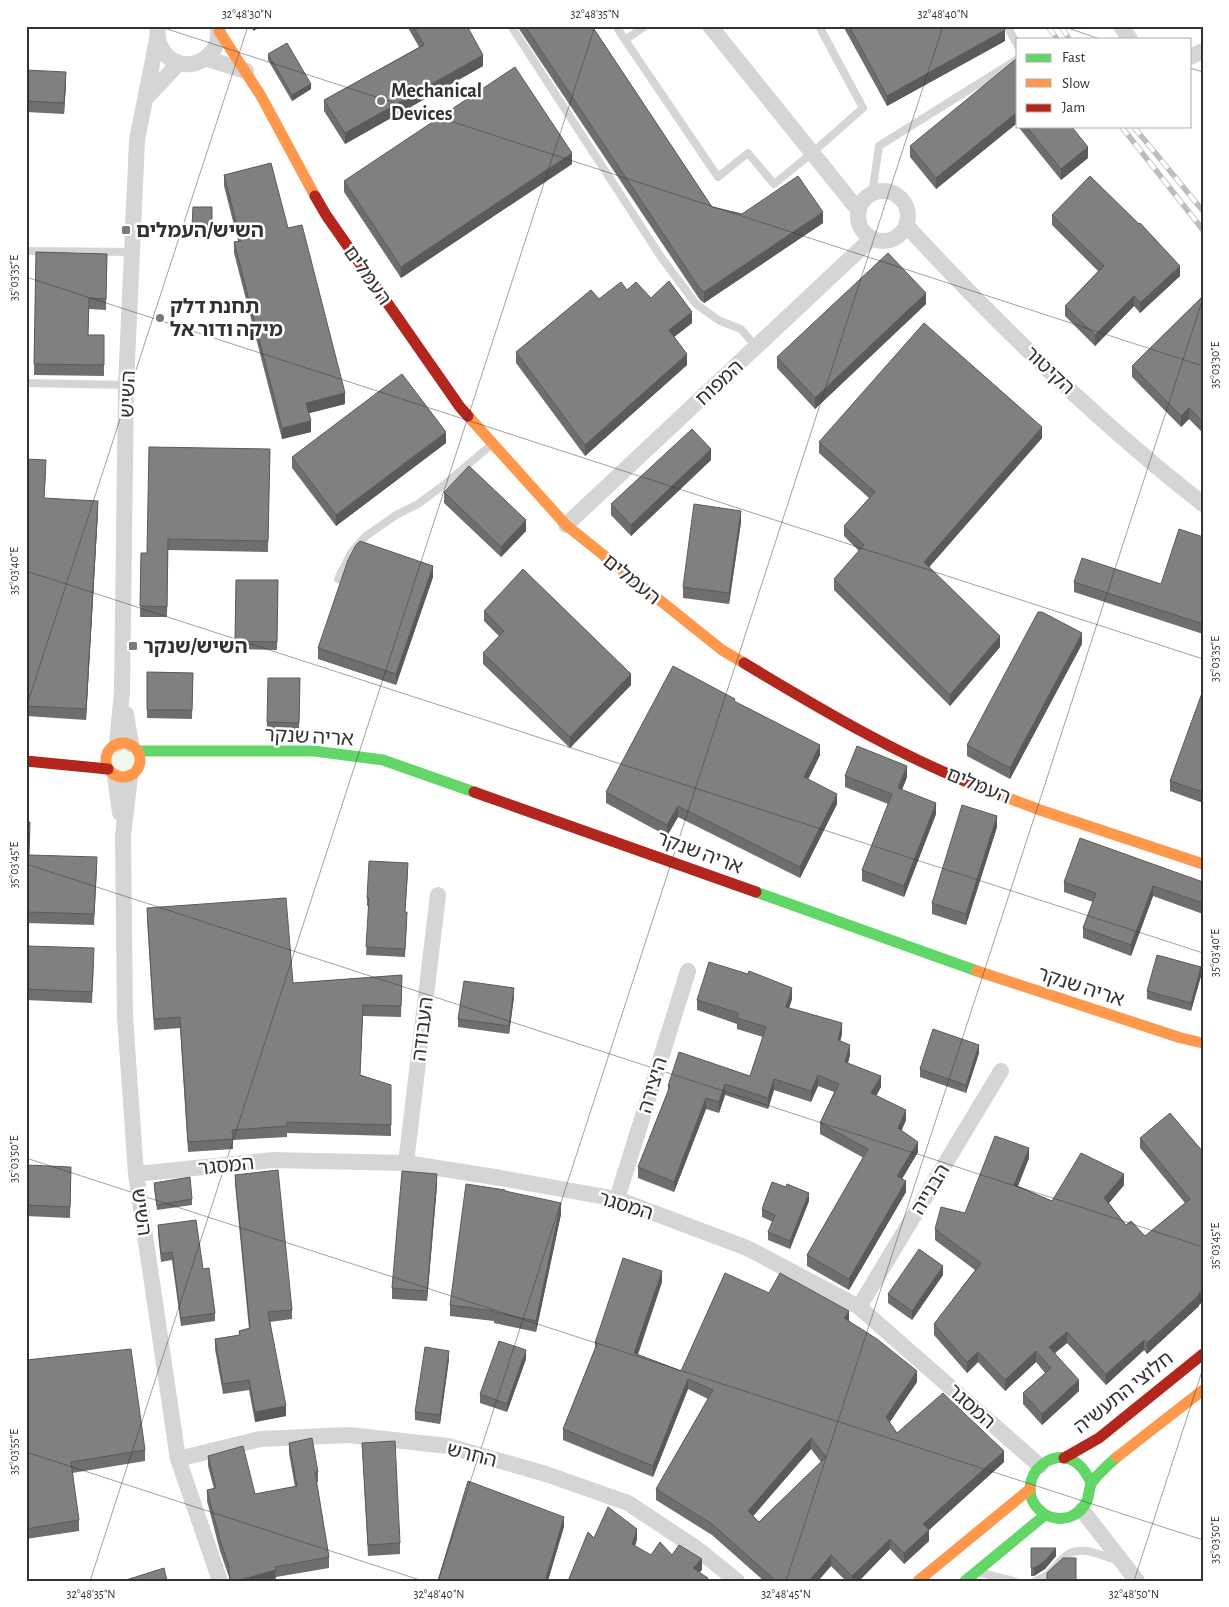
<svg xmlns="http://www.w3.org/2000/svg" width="1229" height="1607" viewBox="0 0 1229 1607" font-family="'Alegreya Sans','Noto Sans Hebrew',sans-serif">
  <rect width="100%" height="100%" fill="#fff"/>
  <!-- green -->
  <path fill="#f3f6ed" d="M112 760a11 11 0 1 1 22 0a11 11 0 1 1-22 0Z"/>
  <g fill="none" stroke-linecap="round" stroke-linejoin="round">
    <!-- lane -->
    <path stroke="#d5d5d5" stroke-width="8" d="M511,26L661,257L696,304L720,321L741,329L756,347
      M616,26L625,40L645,26
      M1007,26L1018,46
      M625,40L718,177L748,153L774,184L812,153L863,108L819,26
      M872,194L879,146L1018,59
      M26,251L133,252
      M26,383L126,385
      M338,579L351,553L366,536L396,515L418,504L445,484L491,445
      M981,1573L1014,1581
      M1036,1581C1052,1574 1052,1569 1063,1558C1078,1543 1101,1555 1118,1561"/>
    <!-- street -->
    <path stroke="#d5d5d5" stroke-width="16" d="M158,26C153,61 193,79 214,49C218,42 220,34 217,26
      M710,26L859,211
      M1121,26L1130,39
      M1190,57L1203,51
      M205,58L246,71
      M146,98L179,63
      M858 216a25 25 0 1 1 50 0a25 25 0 1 1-50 0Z
      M906,225C998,325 1096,420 1203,504
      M566,525L872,238
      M126,714L131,744
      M117,744L122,692L126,385L137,140L157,39
      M115,776L120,813
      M130,777L123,835L125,1017L136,1174L178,1459L220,1581
      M406,1163L438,895
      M136,1174L273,1160L406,1163L501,1178L617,1199L747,1248L859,1307L1040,1466
      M617,1199L688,971
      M859,1307L1001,1071
      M178,1459L260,1439L349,1435L448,1446L546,1474L628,1503L696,1548L737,1581
      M1082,1510L1137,1581"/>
    <!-- fast -->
    <path stroke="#63d668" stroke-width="11" d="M138,751H314L383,760L474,792
      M756,892L977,971
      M1091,1483C1066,1424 1003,1482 1043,1513C1051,1519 1063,1520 1072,1516C1082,1511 1088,1503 1089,1492C1090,1489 1090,1485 1092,1482C1099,1473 1109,1464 1117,1457
      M965,1581L1045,1515"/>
    <!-- slow -->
    <path stroke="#ff974d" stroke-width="11" d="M219,31L261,96L315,196
      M468,416L566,525L722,650L744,663
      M106 760a17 17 0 1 1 34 0a17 17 0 1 1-34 0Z
      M987,790L1040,810L1203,864
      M977,971L1181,1038L1203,1043
      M1117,1457L1203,1390
      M918,1581L1030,1489"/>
    <!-- jam -->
    <path stroke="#b3261e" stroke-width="11" d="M315,196L326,215L460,407L468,416
      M744,663C822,710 901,757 987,790
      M26,761L108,769
      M474,792L756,892
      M1064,1458L1099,1438L1203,1354"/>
    <!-- rail casing -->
    <g stroke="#bdbdbd" stroke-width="5.5">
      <path id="rail" d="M1048,26L1057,39
        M1061,26L1069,39
        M1121,126L1203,230
        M1133,126L1203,211"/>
    </g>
    <!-- rail -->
    <use href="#rail" stroke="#fff" stroke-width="4" stroke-dasharray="11" stroke-linecap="butt"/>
  </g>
  <!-- wall -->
  <path fill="#6e6e6e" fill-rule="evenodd" d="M407,26H467L483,66L345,144L324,111V100L419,47Z
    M517,26H592L712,207L742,214L823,223L704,303L700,300Z
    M843,26H1003L1005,41L887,106Z
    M268,54L311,89L292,101L268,60Z
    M1018,60V126H1071L1088,158L1061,180L1016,124L936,189L910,157V146Z
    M26,70L66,83L64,114L26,112Z
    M572,164L401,278L344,192V181Z
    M224,175L288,228L345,404L309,413L311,432L282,439L234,253V242L238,241L224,186Z
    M193,207H212V233L192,232Z
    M1052,215L1180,276L1140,313L1134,306L1095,346L1065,316V306L1098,271L1052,225Z
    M36,252L107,254L106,310L89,309L88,335H104V376L34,375Z
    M627,290L651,298L692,323L674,337L687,365L585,456L516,363V352L599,299Z
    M1203,296V433L1189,419L1181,427L1132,377V366Z
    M926,304L815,409L777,368V357Z
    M1042,438L929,567L1000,647L950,706L834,590V579L859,551L844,536V526L869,498L819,453V442Z
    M446,443L336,526L292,468V457Z
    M270,449L268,552L168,550L167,617H140L141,553H147Z
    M26,459L46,471L44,498L98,511L86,720L26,716Z
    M711,460L631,536L611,515V504Z
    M444,492L526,531L501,557L444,503Z
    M741,522L729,604L683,598V587Z
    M1203,537V634L1074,592V582L1161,584Z
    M433,577L396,685L318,659V648Z
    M236,580H278L277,650L235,649Z
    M484,611L631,685L570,748L483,664V653L499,636L484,621Z
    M1082,644L1010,779L967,756V745Z
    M147,672L193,673L192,719L147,718Z
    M300,678L299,731L267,730V722Z
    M1203,693V803L1170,791V781Z
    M735,702L820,755L808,779L837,804L800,878L678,817L667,836L606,803V792Z
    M845,776L907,777L902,790L936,814L904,897L862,881V870L888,804L845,787Z
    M26,822L30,833L29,855L97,868L94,925L26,923Z
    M997,827L966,925L932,914V903Z
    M408,872L405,912L407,920L405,957L366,955L369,906H367V898Z
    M1064,882H1203V914L1153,896L1131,956L1083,938V928L1093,902L1064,892Z
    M147,908L293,983L402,975L401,1017L363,1016L360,1075L391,1085V1136L287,1133V1137L233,1140V1149L188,1152L180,1028L154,1030L147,919Z
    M26,946L94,959L92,1003L26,1000Z
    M1201,976L1191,1011L1147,999V991Z
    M514,997L509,1034L458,1027V1019Z
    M792,999L789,1008L842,1034L840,1041L850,1055L848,1063L881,1087L876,1096L906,1120L901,1131L918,1152L902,1179L906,1192L849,1290L807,1266V1255L864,1158L820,1134V1123L834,1092L818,1086L811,1102L774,1090L768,1109L725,1095L719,1113L706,1109L674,1192L638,1178V1167L668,1091V1086L750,1076L763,1037L737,1029V1024L697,1010V1000Z
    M979,1053L966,1093L920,1077V1069Z
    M1140,1138L1203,1152V1301L1199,1305V1306L1147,1354L1144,1350L1106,1385L1067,1343L1055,1353L1079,1391L1042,1425L1023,1404V1393L1045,1373L1036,1362L1005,1391L978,1362L967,1373L934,1335V1324L975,1270L935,1240V1229L965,1213L1029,1158L1018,1186L1052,1201L1124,1185L1109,1203L1126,1225L1145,1236L1185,1203L1140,1148Z
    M26,1165L71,1178L70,1218L26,1216Z
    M235,1175L292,1310V1319L270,1322L286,1416L255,1422L249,1390L223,1394L215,1349V1339L239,1335V1331L249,1329L235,1184Z
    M154,1183L192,1199V1205L157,1210L154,1188Z
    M437,1185L427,1301L392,1299V1288Z
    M505,1191L561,1214L536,1332L494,1323V1321L450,1316V1305Z
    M809,1201L790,1249L768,1240V1232L773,1222L762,1217V1209Z
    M158,1225L203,1269L215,1313V1321L181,1326L172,1260L161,1262L158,1234Z
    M943,1275L912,1320L888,1303V1294Z
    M662,1282L638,1355L681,1371L769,1293L849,1321L917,1382L889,1422L897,1433L1004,1462L929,1530V1541L904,1564L890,1549L859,1581H846L831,1566L818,1581H764L712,1535L656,1500V1489L708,1399L688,1389L653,1477L563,1440V1429L595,1348V1343ZM811,1449L821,1462L759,1522L753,1516Z
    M449,1359L440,1424L415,1420V1412Z
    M526,1359L507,1412L480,1403V1394Z
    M26,1360L145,1450V1461L72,1473L79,1520V1531L26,1539Z
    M289,1443L318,1472V1482L316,1483L329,1557V1568L276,1577L275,1581H229V1577L220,1551L207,1501V1490L214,1489L208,1466V1456L255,1494L295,1487L289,1453Z
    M362,1443L400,1543V1554L368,1556Z
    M1031,1548L1056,1556L1045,1569L1034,1576H1031Z"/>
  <!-- shaded-wall -->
  <path fill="#5a5a5a" d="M253,26H263L253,31Z
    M1005,30V41L887,106V96Z
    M483,55V66L345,144V133Z
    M66,72V83L64,114V103Z
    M311,84V89L292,101V95Z
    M1016,113V124L936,189V178Z
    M1088,147V158L1061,180V169Z
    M572,153V164L401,278V267Z
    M823,212V223L704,303V292Z
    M1180,266V276L1140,313V303Z
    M926,293V304L815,409V398Z
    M1134,296V306L1095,346V335Z
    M692,312V323L669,341V330Z
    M687,354V365L585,456V445Z
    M345,393V404L306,414V403Z
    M1189,408V419L1181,427V416Z
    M311,421V432L282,439V428Z
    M1042,427V438L924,573V562Z
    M446,432V443L336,526V515Z
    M711,449V460L631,536V525Z
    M98,501V511L86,720V709Z
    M741,511V522L729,604V593Z
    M526,520V531L501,557V547Z
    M433,566V577L396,685V674Z
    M1082,633V644L1010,779V768Z
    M1000,636V647L950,706V695Z
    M631,674V685L570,748V737Z
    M820,745V755L804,788V777Z
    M907,766V777L898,799V788Z
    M837,794V804L800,878V867Z
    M936,803V814L904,897V886Z
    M678,806V817L667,836V825Z
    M997,816V827L966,925V914Z
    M1153,886V896L1131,956V945Z
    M1201,967V976L1191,1011V1003Z
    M514,988V997L509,1034V1026Z
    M792,988V999L786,1017V1007Z
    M842,1023V1034L838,1050V1040Z
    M850,1045V1055L845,1072V1062Z
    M979,1045V1053L966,1093V1085Z
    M818,1075V1086L811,1102V1091Z
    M881,1076V1087L871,1104V1093Z
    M774,1079V1090L768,1109V1098Z
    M725,1084V1095L719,1113V1102Z
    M706,1098V1109L674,1192V1182Z
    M906,1110V1120L898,1139V1128Z
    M918,1142V1152L897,1187V1176Z
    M1029,1148V1158L1014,1196V1185Z
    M437,1174V1185L427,1301V1291Z
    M1124,1174V1185L1104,1209V1198Z
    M906,1181V1192L849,1290V1279Z
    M809,1193V1201L790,1249V1241Z
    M561,1203V1214L536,1332V1321Z
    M943,1266V1275L912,1320V1311Z
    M662,1271V1282L634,1364V1353Z
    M1203,1290V1301L1199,1305V1306L1147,1354V1343Z
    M849,1311V1322L844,1318Z
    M1067,1332V1343L1049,1358V1347Z
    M1144,1340V1350L1106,1385V1374Z
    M526,1350V1359L507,1412V1404Z
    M449,1351V1359L440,1424V1415Z
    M1036,1351V1362L1005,1391V1380Z
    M978,1352V1362L967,1373V1362Z
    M917,1371V1382L886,1428V1417Z
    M688,1379V1389L653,1477V1466Z
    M1079,1380V1391L1042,1425V1414Z
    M286,1406V1416L255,1422V1412Z
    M811,1438V1449L748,1522V1511Z
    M1004,1451V1462L929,1530V1541L904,1564V1553L923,1524Z
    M564,1517V1527L548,1581H545Z
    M637,1529V1540L632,1555V1544Z
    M890,1539V1549L859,1581H852V1576Z
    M1056,1548V1556L1045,1569L1034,1576V1568Z
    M831,1555V1566L818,1581H809Z
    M702,1559V1570L693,1579V1568Z
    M276,1570L275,1581H236Z"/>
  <!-- building -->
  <path fill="#808080" stroke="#5a5a5a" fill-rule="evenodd" d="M413,26H467L483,55L345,133L324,100L424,45Z
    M525,26H592L712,207L742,214L798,176L823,212L704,292L700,289Z
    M849,26H1003L1005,30L887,96Z
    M287,43L311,84L292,95L268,54Z
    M1016,59L1018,60V116L1016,113L936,178L910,146Z
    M515,67L572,153L401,267L344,181Z
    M26,70L66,72L64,103L26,101Z
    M1026,126H1071L1088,147L1061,169Z
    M271,163L288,228L302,225L345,393L306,403L311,421L282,428L234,242L241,241L224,175Z
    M1090,176L1139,224L1140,223L1180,266L1140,303L1134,296L1095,335L1065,306L1104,266L1052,215Z
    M193,207H212V227H192Z
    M36,252L107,254L106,299L89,298L88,335H104V365L34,364Z
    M888,253L926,293L815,398L777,357Z
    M669,281L692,312L669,330L687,354L585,445L516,352L591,290L599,299L621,282L627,290L636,282L651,298Z
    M1203,296V422L1189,408L1181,416L1132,366Z
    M924,323L1042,427L924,562L1000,636L950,695L834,579L864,545L844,526L875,492L819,442Z
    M402,374L446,432L336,515L292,457Z
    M692,429L711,449L631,525L611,504Z
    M149,447L270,449L268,541L168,539L167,607L140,606L141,553H147Z
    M26,459L46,460L44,498L98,501L86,709L26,706Z
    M469,466L526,520L501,547L444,492Z
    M694,504L741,511L729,593L683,587Z
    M1179,529L1203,537V624L1074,582L1082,558L1161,584Z
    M360,541L433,566L396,674L318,648L348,560L356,545Z
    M523,569L631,674L570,737L483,653L504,631L484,611Z
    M236,580H278L277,642L235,641Z
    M1038,612H1042L1082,633L1010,768L967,745Z
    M673,666L735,699L734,701L820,745L804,777L837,794L800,867L678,806L667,825L606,792Z
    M147,672L193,673L192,710H147Z
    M268,678H300L299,723L267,722Z
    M1202,693H1203V792L1170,781Z
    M857,746L907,766L898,788L936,803L904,886L862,870L892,794L845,776Z
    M962,805L997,816L966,914L932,903Z
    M26,822H30L29,855L97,857L94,914L26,912Z
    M1080,838L1203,882V903L1153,886L1131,945L1083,928L1096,893L1064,882Z
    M369,861L408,863L405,912H407L405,949L366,947L369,898H367Z
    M286,898L293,983L402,975L401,1006L363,1005L360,1075L391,1085V1125L287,1122V1126L232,1130L233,1139L188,1142L180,1017L154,1019L147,908Z
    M26,946L94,948L92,992L26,989Z
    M1157,955L1201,967L1191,1003L1147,991Z
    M709,962L748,974L749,971L792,988L786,1007L842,1023L838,1040L850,1045L845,1062L881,1076L871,1093L906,1110L898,1128L918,1142L897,1176L906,1181L849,1279L807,1255L868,1149L820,1123L839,1084L818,1075L811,1091L774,1079L768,1098L725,1084L719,1102L706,1098L674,1182L638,1167L670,1086H668L679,1052L750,1076L766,1027L737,1018L738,1013L697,1000Z
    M464,981L514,988L509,1026L458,1019Z
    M933,1029L979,1045L966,1085L920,1069Z
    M1170,1113L1203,1152V1290L1198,1294L1199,1295L1147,1343L1144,1340L1106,1374L1067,1332L1049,1347L1079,1380L1042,1414L1023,1393L1051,1368L1036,1351L1005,1380L978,1352L967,1362L934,1324L981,1263L935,1229L941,1207L965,1213L995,1136L1029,1148L1014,1185L1052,1201L1081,1153L1124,1174L1104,1198L1126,1225L1131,1221L1145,1236L1190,1199L1140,1138Z
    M26,1165L71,1167L70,1207L26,1205Z
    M278,1170L292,1310L268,1312L286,1406L255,1412L249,1380L223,1384L215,1339L240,1335L239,1331L250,1328L235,1175Z
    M402,1171L437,1174L427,1291L392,1288Z
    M190,1177L192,1199L157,1205L154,1183Z
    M772,1182L786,1187L787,1184L809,1193L790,1241L768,1232L775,1215L762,1209Z
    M466,1184L505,1190V1191L561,1203L536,1321L494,1312V1311L450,1305Z
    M196,1220L203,1269L209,1268L215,1313L181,1318L172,1252L161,1254L158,1225Z
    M919,1249L943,1266L912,1311L888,1294Z
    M623,1258L662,1271L634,1353L681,1371L725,1273L769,1293L780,1273L849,1311L844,1318L877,1339L917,1371L886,1417L897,1433L943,1393L1004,1451L923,1524L929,1530L904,1553L890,1539L852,1576L831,1555L809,1581H776L712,1524L656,1489L713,1390L688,1379L653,1466L563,1429L597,1344L595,1343ZM811,1438L826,1457L759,1522L748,1511Z
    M499,1341L526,1350L507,1404L480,1394Z
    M425,1347L449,1351L440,1415L415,1412Z
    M131,1349L145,1450L71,1462L79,1520L26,1529V1360Z
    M312,1438L318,1472H315L329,1557L275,1567L276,1570L236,1581H231L229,1574V1567L220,1540L207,1490L216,1488L208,1456L243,1446L255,1494L297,1486L289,1443Z
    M395,1441L400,1543L368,1545L362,1443Z
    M468,1481L564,1517L545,1581H438Z
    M608,1507L637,1529L632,1544L651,1555L660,1542L672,1555L679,1545L702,1559L693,1568L708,1578L706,1581H568L588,1532L594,1538Z
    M1031,1548H1056L1045,1561L1034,1568H1031Z
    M1063,1558H1076V1580H1047V1573Z
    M164,1568L167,1581H123Z"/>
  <!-- ticks -->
  <path fill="none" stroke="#313131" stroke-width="1" stroke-opacity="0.45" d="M158,26L1203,366M1062,26L1100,39M1190,68L1203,72M26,277L1203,659M26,571L1203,953M26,708L248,26M26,864L1203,1247M26,1158L1203,1540M26,1452L423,1581M90,1581L595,26M438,1581L943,26M786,1581L1203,298M1134,1581L1203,1368"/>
  <!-- markers -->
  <g fill="#797979" stroke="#fff" stroke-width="2">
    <circle cx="381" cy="101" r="5"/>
    <rect x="121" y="225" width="10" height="10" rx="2.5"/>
    <circle cx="160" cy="318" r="5"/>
    <rect x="128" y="641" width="10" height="10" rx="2.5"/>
  </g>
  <g text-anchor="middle" stroke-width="5" stroke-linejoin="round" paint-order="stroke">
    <!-- poi labels -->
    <g font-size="20" font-weight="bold" fill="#313131" stroke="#fff" text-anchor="start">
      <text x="391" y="97">Mechanical<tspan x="391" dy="23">Devices</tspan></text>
      <text x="136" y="237">השיש/העמלים</text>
      <text x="170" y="313">תחנת דלק<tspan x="170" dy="23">מיקה ודור אל</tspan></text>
      <text x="143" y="653">השיש/שנקר</text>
    </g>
    <!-- street labels -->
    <g font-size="20" fill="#313131" stroke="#fff">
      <text transform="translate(368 275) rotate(55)" y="7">העמלים</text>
      <text transform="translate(1050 370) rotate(43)" y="7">הקיטור</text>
      <text transform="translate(719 382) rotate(-43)" y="7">המפוח</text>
      <text transform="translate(127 394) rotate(-88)" y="7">השיש</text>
      <text transform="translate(632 579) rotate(39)" y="7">העמלים</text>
      <text transform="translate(309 736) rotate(3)" y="7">אריה שנקר</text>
      <text transform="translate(979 785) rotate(22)" y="7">העמלים</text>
      <text transform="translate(700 852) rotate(20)" y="7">אריה שנקר</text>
      <text transform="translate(1081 986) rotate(18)" y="7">אריה שנקר</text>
      <text transform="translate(422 1029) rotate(-83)" y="7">העבודה</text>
      <text transform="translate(652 1085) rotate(-73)" y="7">היצירה</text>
      <text transform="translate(226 1165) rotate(-6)" y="7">המסגר</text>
      <text transform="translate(930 1189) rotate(-59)" y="7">הבנייה</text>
      <text transform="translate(626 1205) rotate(17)" y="7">המסגר</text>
      <text transform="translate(142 1212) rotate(82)" y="7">השיש</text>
      <text transform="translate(1123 1392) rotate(-38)" y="7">חלוצי התעשיה</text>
      <text transform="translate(972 1406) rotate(42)" y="7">המסגר</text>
      <text transform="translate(472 1454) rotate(14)" y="7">החרש</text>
    </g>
  </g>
  <!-- border -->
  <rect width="1229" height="1607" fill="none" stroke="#ffffff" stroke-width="55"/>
  <!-- legend -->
  <rect x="1016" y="38" width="175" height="90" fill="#ffffff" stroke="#adadad"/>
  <rect x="1026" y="54" width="25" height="8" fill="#63d668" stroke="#adadad"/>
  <text x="1062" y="62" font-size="15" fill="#313131">Fast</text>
  <rect x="1026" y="79" width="25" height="8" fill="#ff974d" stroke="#adadad"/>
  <text x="1062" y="88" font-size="15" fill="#313131">Slow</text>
  <rect x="1026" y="104" width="25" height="8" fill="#b3261e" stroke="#adadad"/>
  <text x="1062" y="112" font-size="15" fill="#313131">Jam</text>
  <rect x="28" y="28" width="1174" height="1552" fill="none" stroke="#313131" stroke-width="2"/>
  <g font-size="12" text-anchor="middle" fill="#313131">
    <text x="247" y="18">32°48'30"N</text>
    <text x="595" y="18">32°48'35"N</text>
    <text x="943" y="18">32°48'40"N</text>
    <text transform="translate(14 278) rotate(-90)" y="4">35°03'35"E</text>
    <text transform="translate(1215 365) rotate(-90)" y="4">35°03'30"E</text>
    <text transform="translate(14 571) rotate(-90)" y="4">35°03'40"E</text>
    <text transform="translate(1215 659) rotate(-90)" y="4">35°03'35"E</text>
    <text transform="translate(14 865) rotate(-90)" y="4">35°03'45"E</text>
    <text transform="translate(1215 953) rotate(-90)" y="4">35°03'40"E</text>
    <text transform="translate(14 1159) rotate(-90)" y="4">35°03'50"E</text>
    <text transform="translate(1215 1246) rotate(-90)" y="4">35°03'45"E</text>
    <text transform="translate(14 1452) rotate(-90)" y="4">35°03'55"E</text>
    <text transform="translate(1215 1540) rotate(-90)" y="4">35°03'50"E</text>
    <text x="91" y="1598">32°48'35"N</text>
    <text x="439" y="1598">32°48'40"N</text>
    <text x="786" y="1598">32°48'45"N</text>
    <text x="1134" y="1598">32°48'50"N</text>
  </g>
</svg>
